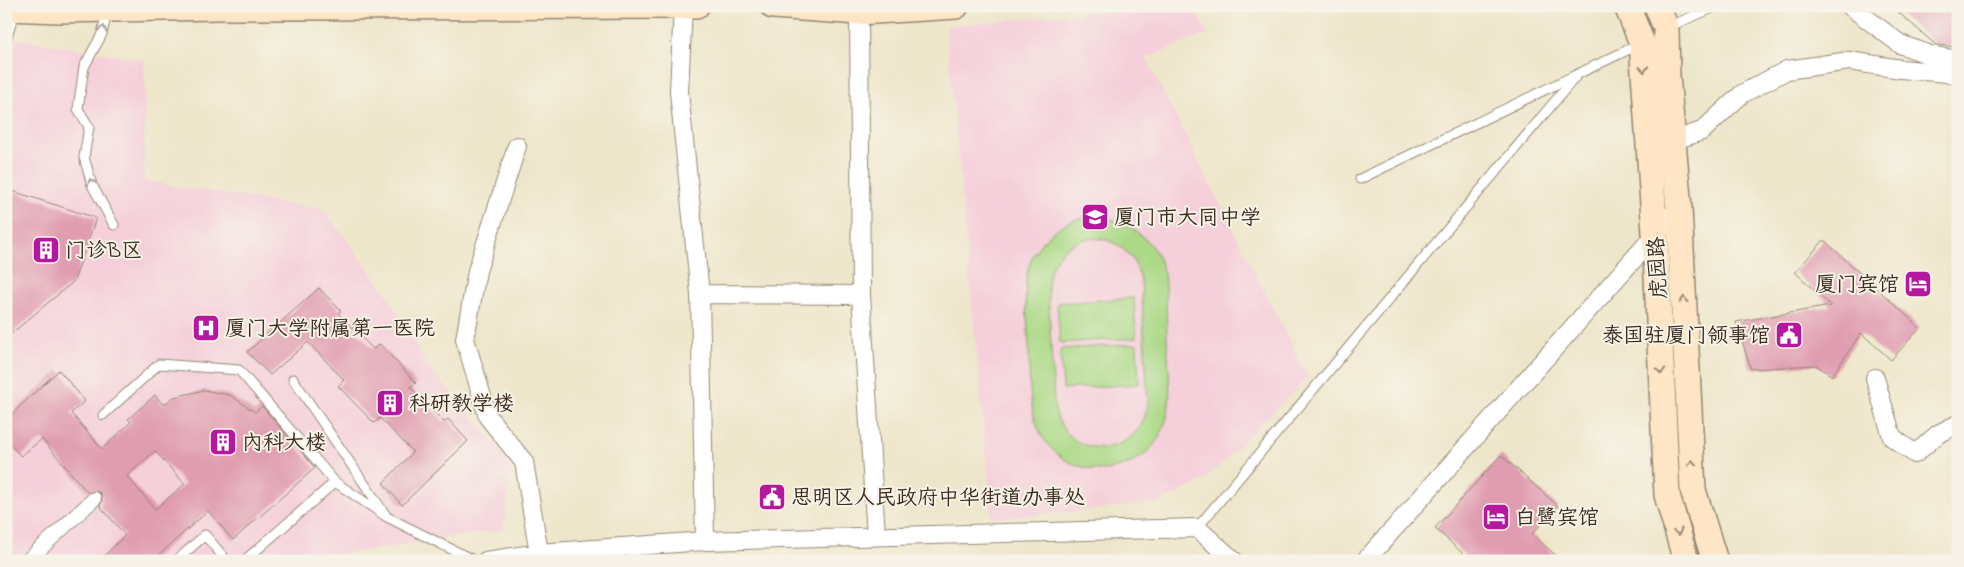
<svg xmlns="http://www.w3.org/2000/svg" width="1964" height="567" viewBox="0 0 1964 567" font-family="'Indie Flower','LXGW WenKai TC',sans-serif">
  <rect width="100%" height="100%" fill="#f7f3e8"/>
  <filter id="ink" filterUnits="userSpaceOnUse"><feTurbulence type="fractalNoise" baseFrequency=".02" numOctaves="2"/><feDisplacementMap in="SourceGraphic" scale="10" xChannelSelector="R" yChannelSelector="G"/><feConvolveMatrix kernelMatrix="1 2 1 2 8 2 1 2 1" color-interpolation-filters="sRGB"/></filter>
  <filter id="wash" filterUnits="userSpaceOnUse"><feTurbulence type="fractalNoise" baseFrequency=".0096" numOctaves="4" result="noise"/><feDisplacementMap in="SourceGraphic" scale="20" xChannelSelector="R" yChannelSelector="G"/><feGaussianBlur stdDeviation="1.12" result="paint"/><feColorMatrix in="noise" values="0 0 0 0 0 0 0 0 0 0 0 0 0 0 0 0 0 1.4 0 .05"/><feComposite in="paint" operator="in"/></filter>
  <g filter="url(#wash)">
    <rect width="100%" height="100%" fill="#eee6ca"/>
    <!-- built -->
    <path fill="#f5cfda" d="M1157,6H1193L1208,34L1146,58L1308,377L1205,480L1156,504L992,519L946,26Z
      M6,37L145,60L144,181L324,210L386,292L426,364L512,462L504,529L313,559L310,561H6Z"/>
    <!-- pitch -->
    <path fill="#abd986" stroke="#738252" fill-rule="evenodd" d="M1090,217C1125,216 1158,240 1164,275C1167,296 1166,319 1167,340C1169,380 1179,429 1142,456C1131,464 1118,469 1103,470C1089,470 1076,466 1064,459C1025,434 1030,386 1029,345C1028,322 1023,296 1027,274C1033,242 1060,220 1090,217ZM1086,239C1116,235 1137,255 1141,283L1148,403C1141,462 1062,463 1054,404L1048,288C1048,264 1062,244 1086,239Z
      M1134,298L1136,338L1060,343L1057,303Z
      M1137,344L1139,384L1063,389L1060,349Z"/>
    <g id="blocks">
      <!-- building -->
      <path fill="#e09cb0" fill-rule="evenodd" d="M1891,6H1958V47L1936,45Z
        M6,189L96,218L74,281L6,338Z
        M1824,240L1920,328L1891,360L1861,333L1832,376L1816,365L1751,369L1736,322L1831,306L1795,272Z
        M319,288L341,311L338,313L373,349L380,344L416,383L410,387L444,422L448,419L468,441L402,505L383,483L413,452L380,418L374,423L338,386L344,380L308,342L270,375L247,352Z
        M59,370L85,401L71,413L102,449L131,422L128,419L155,395L163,405L174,397L204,390L230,395L255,412L262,406L315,468L233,540L208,511L152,561H99L125,535L100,506L102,501L101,493L96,491L88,493L42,439L21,456L6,440V419ZM155,451L185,484L155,509L127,476Z
        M1501,455L1558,506L1532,534L1562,561H1471L1435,528Z"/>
    </g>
  </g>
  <g filter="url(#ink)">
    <use href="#blocks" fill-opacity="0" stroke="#948874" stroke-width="1"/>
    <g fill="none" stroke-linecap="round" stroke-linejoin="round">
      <!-- service casing -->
      <g stroke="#948874" stroke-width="11">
        <path id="service" d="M107,12L102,34L84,67L78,109L89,127L84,157L92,185L114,225
          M1668,27L1717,6
          M6,40L15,11
          M1360,179L1640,44
          M293,379L387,517
          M103,415L159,364L239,370L335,482L244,561
          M335,482L387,517L475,561
          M1197,528L1577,75
          M176,561L205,535L227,561"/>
      </g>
      <!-- pedestrian casing -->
      <g stroke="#948874" stroke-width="16">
        <path id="pedestrian" d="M27,561L94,499"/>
      </g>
      <!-- minor casing -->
      <g stroke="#948874" stroke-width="20">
        <path id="minor" d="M683,6L679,92L700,294L861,295L859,12
          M1850,6L1900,44L1930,55L1958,60
          M1672,141L1702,131L1742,94L1787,70L1849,61L1901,69L1958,74
          M861,295L876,536
          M1875,378L1892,437L1915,454L1938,434L1958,424
          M705,541L1197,528L1234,561
          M539,553L705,541L700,294
          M486,561L539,553L524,462L488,417L465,339L477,271L517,146
          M1365,561L1679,208"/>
      </g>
      <!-- secondary casing -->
      <g stroke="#948874" stroke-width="28">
        <path id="secondary" d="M773,6L859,12L956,6
          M1627,6L1642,43L1655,234L1667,495L1686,561
          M1657,6L1666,28L1667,76L1679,208L1693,490L1715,561
          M6,8L59,10L219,7L696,6"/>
      </g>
      <!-- service -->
      <use href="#service" stroke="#fff" stroke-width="9"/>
      <!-- pedestrian -->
      <use href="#pedestrian" stroke="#fff" stroke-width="14"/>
      <!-- minor -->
      <use href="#minor" stroke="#fff" stroke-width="18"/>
      <!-- secondary -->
      <use href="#secondary" stroke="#fde5c5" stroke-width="25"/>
    </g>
    <!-- one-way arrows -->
    <defs><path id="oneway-chevron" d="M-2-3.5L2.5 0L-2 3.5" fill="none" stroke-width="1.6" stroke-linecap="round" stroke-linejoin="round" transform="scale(1.25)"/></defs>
    <g stroke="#a79f9a">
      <use href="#oneway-chevron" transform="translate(103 29) rotate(-75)"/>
      <use href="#oneway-chevron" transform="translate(91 182) rotate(-110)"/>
    </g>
    <g stroke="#9c8872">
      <use href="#oneway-chevron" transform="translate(1644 69) rotate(86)"/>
      <use href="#oneway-chevron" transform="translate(1684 300) rotate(-93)"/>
      <use href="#oneway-chevron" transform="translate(1661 371) rotate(87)"/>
      <use href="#oneway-chevron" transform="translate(1692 463) rotate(-93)"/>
      <use href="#oneway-chevron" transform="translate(1678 532) rotate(74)"/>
    </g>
  </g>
  <!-- icons -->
  <defs>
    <g id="school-square" transform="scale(1.4375)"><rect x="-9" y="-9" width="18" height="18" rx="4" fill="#b5179e" stroke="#f7f3e8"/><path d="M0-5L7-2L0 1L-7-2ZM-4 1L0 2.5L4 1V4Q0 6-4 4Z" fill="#fff"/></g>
    <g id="building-square" transform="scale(1.4375)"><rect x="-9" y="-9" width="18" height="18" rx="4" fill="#b5179e" stroke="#f7f3e8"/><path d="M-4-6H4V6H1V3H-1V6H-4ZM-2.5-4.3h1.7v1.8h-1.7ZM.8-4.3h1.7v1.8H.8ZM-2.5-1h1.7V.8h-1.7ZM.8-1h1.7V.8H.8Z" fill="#fff"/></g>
    <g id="hotel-square" transform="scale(1.4375)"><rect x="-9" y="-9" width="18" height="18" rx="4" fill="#b5179e" stroke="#f7f3e8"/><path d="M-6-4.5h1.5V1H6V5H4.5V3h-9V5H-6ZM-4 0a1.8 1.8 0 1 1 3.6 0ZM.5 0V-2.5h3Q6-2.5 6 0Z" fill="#fff"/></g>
    <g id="hospital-square" transform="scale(1.4375)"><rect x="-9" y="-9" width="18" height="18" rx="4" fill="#b5179e" stroke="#f7f3e8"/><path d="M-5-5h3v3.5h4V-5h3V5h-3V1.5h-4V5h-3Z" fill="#fff"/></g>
    <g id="civic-square" transform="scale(1.4375)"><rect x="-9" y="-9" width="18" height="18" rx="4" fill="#b5179e" stroke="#f7f3e8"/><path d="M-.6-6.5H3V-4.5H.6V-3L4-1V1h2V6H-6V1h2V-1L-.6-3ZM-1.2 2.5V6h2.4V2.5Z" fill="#fff"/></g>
  </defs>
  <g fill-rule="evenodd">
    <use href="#school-square" x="1095" y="217"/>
    <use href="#building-square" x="46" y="250"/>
    <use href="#hotel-square" x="1918" y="284"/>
    <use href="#hospital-square" x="206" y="328"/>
    <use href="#civic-square" x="1789" y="335"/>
    <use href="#building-square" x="390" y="403"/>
    <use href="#building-square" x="223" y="442"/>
    <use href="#civic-square" x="772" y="497"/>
    <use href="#hotel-square" x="1496" y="517"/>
  </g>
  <g text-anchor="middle" stroke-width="4" stroke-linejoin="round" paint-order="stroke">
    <!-- poi labels -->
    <g font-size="21" fill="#3b2a1e" stroke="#f7f3e8" text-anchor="start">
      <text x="1114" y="224">厦门市大同中学</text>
      <text x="65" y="257">门诊B区</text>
      <text x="1899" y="291" text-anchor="end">厦门宾馆</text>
      <text x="225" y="335">厦门大学附属第一医院</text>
      <text x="1770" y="342" text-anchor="end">泰国驻厦门领事馆</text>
      <text x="409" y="410">科研教学楼</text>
      <text x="242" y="449">内科大楼</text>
      <text x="791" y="504">思明区人民政府中华街道办事处</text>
      <text x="1515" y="524">白鹭宾馆</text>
    </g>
    <!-- street labels -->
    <g font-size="21" fill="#3b2a1e" stroke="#f7f3e8">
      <text transform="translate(1657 268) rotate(-93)" y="7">虎园路</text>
    </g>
  </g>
  <!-- margin -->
  <rect width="1964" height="567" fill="none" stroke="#f7f3e8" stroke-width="25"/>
</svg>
